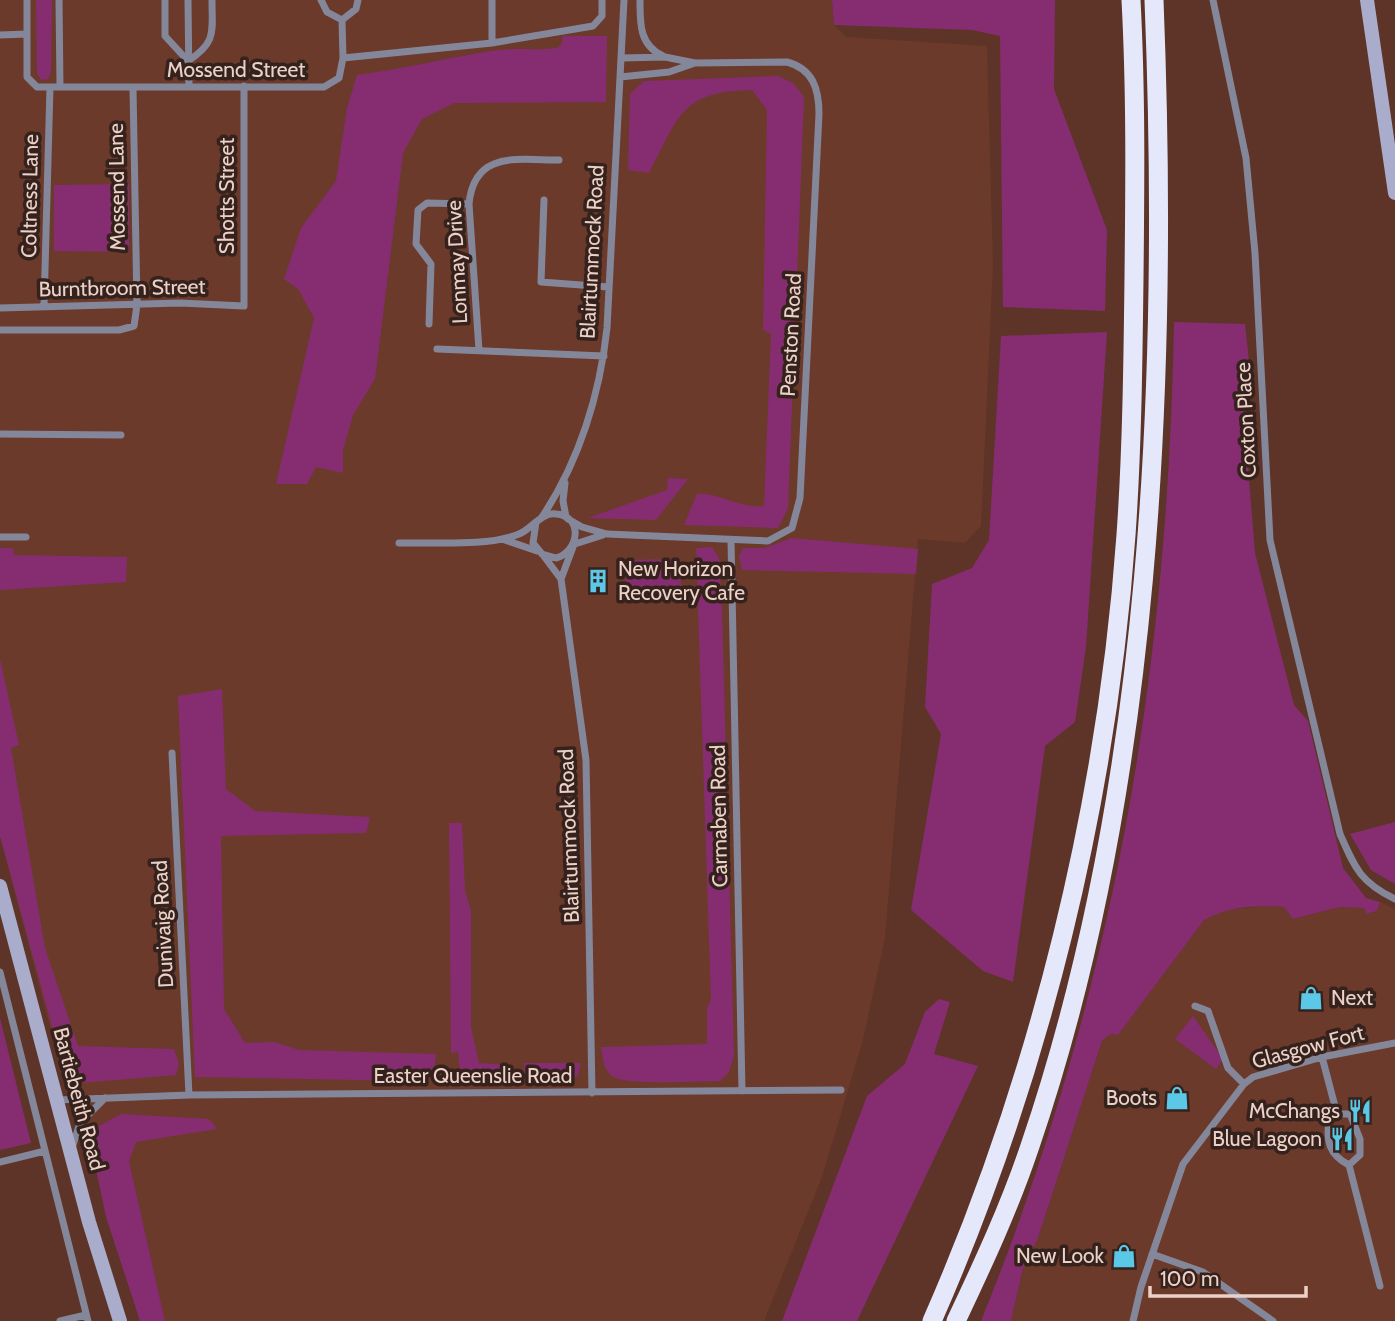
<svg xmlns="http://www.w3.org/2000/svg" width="1395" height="1321" viewBox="0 0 1395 1321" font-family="Cabin,sans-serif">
  <rect width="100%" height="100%" fill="#5d3427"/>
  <!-- built -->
  <path fill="#6b3a2b" d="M0,0H832L834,25L846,37L987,46L993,265L981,526L965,543L918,539L885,938L863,1040L822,1177L764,1321H165L129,1161L135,1142L92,1150L80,1083L63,1067L49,1023L0,836Z
    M1380,902L1395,909V1321H1011L1023,1268L1038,1238L1102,1041L1110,1034L1118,1035L1204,920L1223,910L1264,906L1284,907L1293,919L1340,907L1364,908L1366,914L1377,911Z"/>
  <!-- green -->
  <path fill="#862d71" d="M36,0H52L51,72L48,79L41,80L37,73Z
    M832,0H1055L1054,89L1107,230L1105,311L1003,307L1000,36L972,30L834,25Z
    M563,36H607L606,102L454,103L422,119L403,153L375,379L353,415L343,450V473L316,467L307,484H276L314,318L298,289L284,279L301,228L336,181L347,108L357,75C403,69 447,58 492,51C514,47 534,51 557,48L561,45Z
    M778,76L793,83L804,97L788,508L778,528L684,525L697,494C720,492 737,509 764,506L771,334L763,330L767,110L752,90C680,91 679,117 649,173L628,170L630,94L644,81Z
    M129,184V252L54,251V185Z
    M1174,322L1245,324L1249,361L1240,367L1255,553L1294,705L1308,721L1343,868L1366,898L1380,902L1377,911L1366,914L1364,908L1340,907L1293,919L1284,907C1255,905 1229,906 1204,920L1118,1035L1110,1034L1102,1041L1038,1238L1023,1268L1011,1321H981C1113,995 1168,673 1174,322Z
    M1107,332L1086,647L1075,722L1045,746L1013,982L983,971L911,910L941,734L925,707L932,584L972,568L989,540L1001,336Z
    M668,478L688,479L656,520L588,518L667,490Z
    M792,538L918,549L916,574L742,570L739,556L743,548H764Z
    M712,547L719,558L722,610L734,1056L729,1072L720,1081C699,1081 630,1086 614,1077C603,1071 603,1058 601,1047L707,1044V1008L711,1000L696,548Z
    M0,548H13L14,555L127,557L126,582L0,590Z
    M680,559L681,586L626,588L625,560Z
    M0,659L19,745L11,748L45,948L78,1046L174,1049L179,1064L176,1075L80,1083L63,1067L0,836Z
    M222,689L226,789L255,811L370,817L366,833L221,836L224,1009L245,1043L274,1042L299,1050L436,1054C435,1070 431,1077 415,1081L195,1077L178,696Z
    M1395,822V884L1371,870L1350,834Z
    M449,823H462L465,891L471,910V1027L479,1063L510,1065L507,1082L470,1077L460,1072L458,1052L451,1053Z
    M939,999L950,1002L934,1054L978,1066L857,1321H782L867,1096L905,1064L925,1012Z
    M1193,1016L1223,1059L1216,1069L1175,1039Z
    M0,1018L31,1143L0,1150Z
    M524,1063H581L578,1075L569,1082L531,1080L524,1074Z
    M121,1114L209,1119L217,1129L136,1142L129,1161L165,1321H140L106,1217L92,1150L99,1126Z"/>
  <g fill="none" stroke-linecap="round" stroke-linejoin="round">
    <!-- street -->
    <path stroke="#84879a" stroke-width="7" d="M27,0V77L37,87H324L339,78L343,58L492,43L593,26L602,16V0
      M59,0L60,87
      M165,0V36L188,61C217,42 212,32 212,0
      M188,0L189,85
      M321,0L327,12L342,20
      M640,0C640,23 639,45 663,56
      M1213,0L1246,158L1255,253L1270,540L1340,834C1355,868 1360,882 1395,899
      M0,35L27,34
      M492,43V0
      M343,58L342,20L356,9L358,0
      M620,77L669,72L695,63
      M544,200L541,282L608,287
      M44,306L50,87
      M0,308L180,303L244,306V86
      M429,324L431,264L416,244L418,210L427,203L469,204
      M0,330H119L134,326L137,305L133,88
      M437,349L604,356
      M479,350L469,204C474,150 518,160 559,160
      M0,434L121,435
      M565,483L563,501L566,517
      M542,517C579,462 600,394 607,328L624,0
      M568,519L582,527L607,534L768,541L792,528L800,498L819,114C819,89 813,69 787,62L695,63L665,57L622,58
      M0,537H26
      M502,539L537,551
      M731,540L742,1091
      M399,543C434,542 487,547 519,534C532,529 541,512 556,514C584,516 579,552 556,558L542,554L533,543L536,522
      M575,544L603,535
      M573,547L561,579L586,760L592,1093
      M543,555L561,579
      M172,753L189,1095
      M0,972L88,1321
      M1195,1006L1208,1011L1228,1068L1244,1084
      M1322,1057L1337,1114H1350L1360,1139V1155L1349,1165L1380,1286
      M58,1100L189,1095L841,1090
      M1337,1114L1329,1119C1326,1141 1329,1155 1349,1165
      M72,1148L80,1123L105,1098
      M0,1162L45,1151
      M1152,1254L1203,1272L1273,1321
      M60,1321L86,1315
      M1133,1321L1141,1287L1183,1164L1244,1084L1253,1077L1322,1057L1395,1043"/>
    <!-- secondary -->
    <path stroke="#a9adcb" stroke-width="14" d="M1367,0L1395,193
      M0,886L89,1222L120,1321"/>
    <!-- highway -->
    <path stroke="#e5e8fb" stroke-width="19" d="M932,1321C1040,1076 1107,802 1126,535C1132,450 1133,363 1134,278C1135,185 1136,93 1131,0
      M956,1321C983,1264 1010,1206 1030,1146C1152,789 1169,374 1154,0"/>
  </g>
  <!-- icons -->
  <defs>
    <g id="building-bare" transform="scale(1.89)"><path d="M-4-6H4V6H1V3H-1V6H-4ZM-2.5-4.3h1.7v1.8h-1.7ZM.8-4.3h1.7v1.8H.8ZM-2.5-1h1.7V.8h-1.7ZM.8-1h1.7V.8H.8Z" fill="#5ac8e6" stroke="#35221c" stroke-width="2.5" paint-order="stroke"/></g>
    <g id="shop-bare" transform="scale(1.89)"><path d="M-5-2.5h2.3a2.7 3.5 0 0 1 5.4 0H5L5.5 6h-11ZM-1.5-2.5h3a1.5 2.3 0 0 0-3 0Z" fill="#5ac8e6" stroke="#35221c" stroke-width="2.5" paint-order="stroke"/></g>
    <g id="restaurant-bare" transform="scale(1.89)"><path d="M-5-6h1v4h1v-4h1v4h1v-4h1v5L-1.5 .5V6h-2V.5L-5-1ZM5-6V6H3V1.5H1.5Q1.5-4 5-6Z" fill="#5ac8e6" stroke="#35221c" stroke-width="2.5" paint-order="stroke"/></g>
  </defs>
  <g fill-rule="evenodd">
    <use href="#building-bare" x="598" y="581"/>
    <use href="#shop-bare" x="1311" y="998"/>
    <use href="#shop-bare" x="1177" y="1098"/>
    <use href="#restaurant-bare" x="1360" y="1111"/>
    <use href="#restaurant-bare" x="1342" y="1139"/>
    <use href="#shop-bare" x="1124" y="1256"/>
  </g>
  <g text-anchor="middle" stroke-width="7" stroke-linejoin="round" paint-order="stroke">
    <!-- street labels -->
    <g font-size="21" fill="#ebd1c8" stroke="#35221c">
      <text x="236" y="77">Mossend Street</text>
      <text transform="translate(117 187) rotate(-91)" y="7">Mossend Lane</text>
      <text transform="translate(30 196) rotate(-89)" y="7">Coltness Lane</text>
      <text transform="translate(227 196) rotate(-90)" y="7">Shotts Street</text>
      <text transform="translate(592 252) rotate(-87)" y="7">Blairtummock Road</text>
      <text transform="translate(457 262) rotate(-93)" y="7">Lonmay Drive</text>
      <text transform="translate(122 288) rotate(-1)" y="7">Burntbroom Street</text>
      <text transform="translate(791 335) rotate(-87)" y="7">Penston Road</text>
      <text transform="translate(1246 420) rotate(-93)" y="7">Coxton Place</text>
      <text transform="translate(719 816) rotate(-91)" y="7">Carmaben Road</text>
      <text transform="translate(569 836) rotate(-92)" y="7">Blairtummock Road</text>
      <text transform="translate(163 924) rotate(-93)" y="7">Dunivaig Road</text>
      <text transform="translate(1308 1047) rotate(-15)" y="7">Glasgow Fort</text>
      <text x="473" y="1083">Easter Queenslie Road</text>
      <text transform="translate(79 1099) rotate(75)" y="7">Bartiebeith Road</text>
    </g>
    <!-- poi labels -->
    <g font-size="21" fill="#ebd1c8" stroke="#35221c" text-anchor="end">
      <text x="618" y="576" text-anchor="start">New Horizon<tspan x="618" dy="24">Recovery Cafe</tspan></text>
      <text x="1331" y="1005" text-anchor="start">Next</text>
      <text x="1157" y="1105">Boots</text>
      <text x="1340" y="1118">McChangs</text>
      <text x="1322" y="1146">Blue Lagoon</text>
      <text x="1104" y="1263">New Look</text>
    </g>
  </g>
  <!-- scale -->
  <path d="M1150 1286v10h156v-10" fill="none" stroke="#ebd1c8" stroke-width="3.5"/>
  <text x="1160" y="1286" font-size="21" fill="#ebd1c8" stroke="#35221c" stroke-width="5" paint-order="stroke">100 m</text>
</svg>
